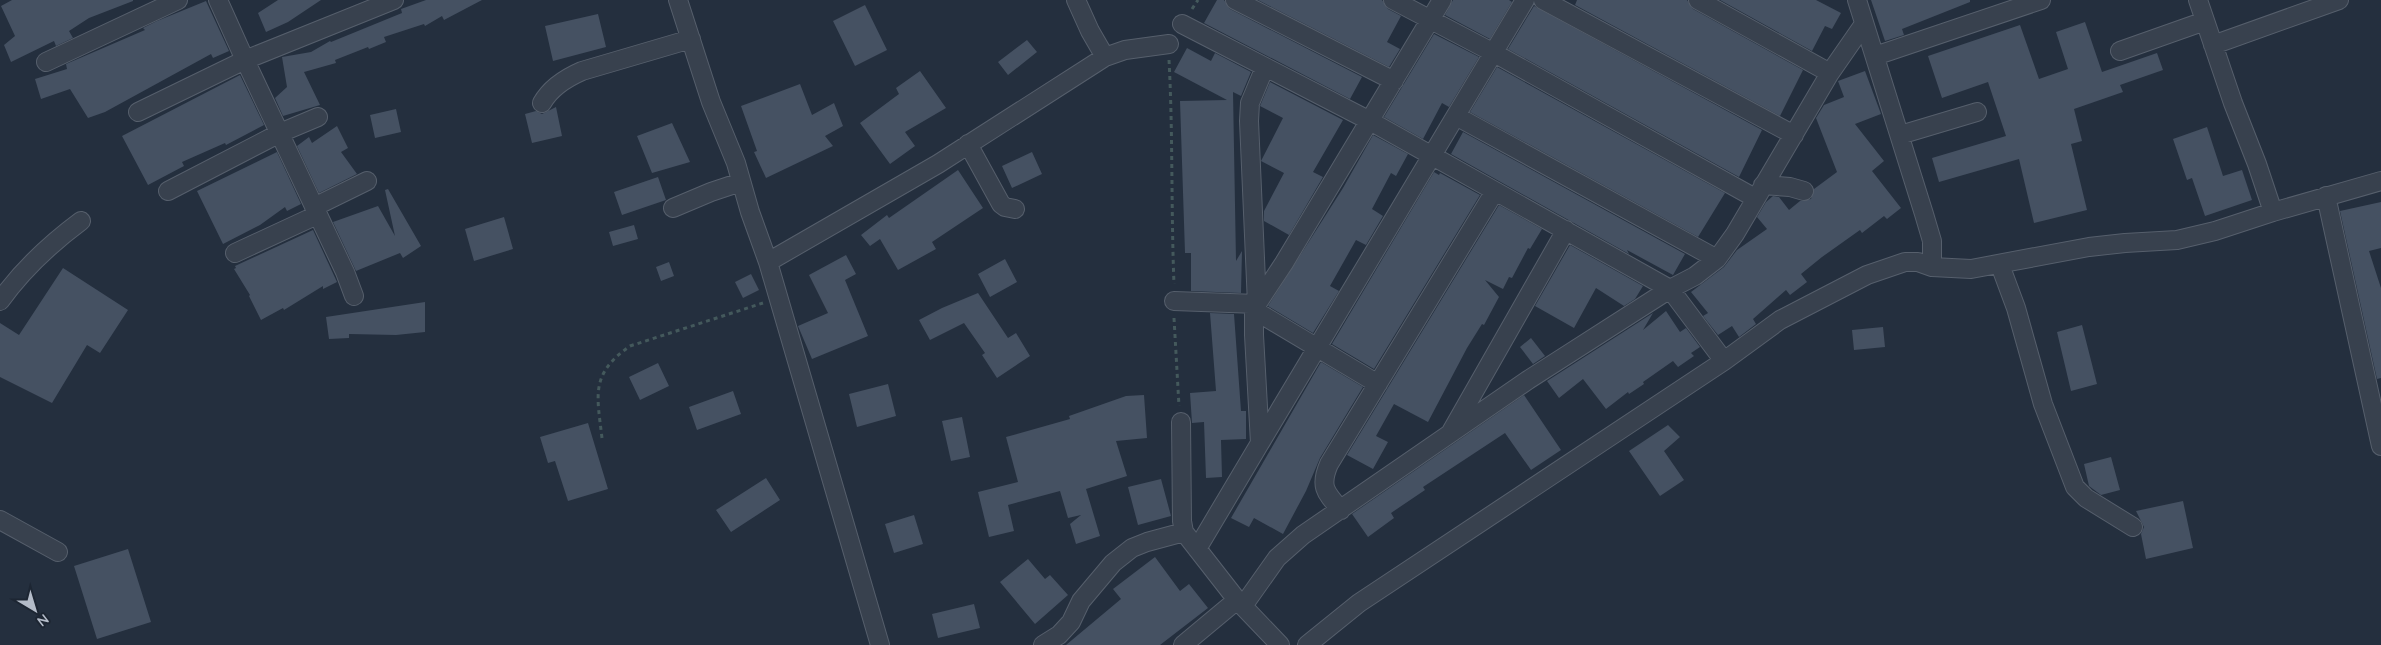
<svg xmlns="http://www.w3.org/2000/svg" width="2381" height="645" viewBox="0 0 2381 645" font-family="Quicksand,sans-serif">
  <rect width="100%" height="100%" fill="#242f3e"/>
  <!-- building -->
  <path fill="#455162" d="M12,0H133V1L89,18L69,31L73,38L56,46L54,41L11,62L4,45L15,36L1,6Z
    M278,0H321L288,22L266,32L258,13Z
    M426,0H482L444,20L442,16L425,26L424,24L384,37L386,42L369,49L368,47L335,60L336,63L304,72L320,105L283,116L275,98L287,87L282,57L311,52L330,41L331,42L402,13L401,9Z
    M1217,0H1224L1230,9L1362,77L1350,99L1204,23Z
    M1258,0H1382L1388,9L1401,16L1387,42L1400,49L1389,67Z
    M1453,0H1509L1512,2L1490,39L1445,15Z
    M1577,0H1687L1693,9L1803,70L1780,116L1575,5Z
    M1720,0H1816L1841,13L1832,29L1825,26L1812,51Z
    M1871,0H1970V2L1902,29L1904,35L1885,41Z
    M206,1L229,51L213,58L211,54L105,112L88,118L70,89L41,99L35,79L67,69L66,64L145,30L143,28L157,21Z
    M865,5L887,50L855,66L833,21Z
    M1534,6L1762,130L1739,177L1508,49Z
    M598,14L606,47L553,61L545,26Z
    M2085,22L2102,72L2157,53L2163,70L2120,85L2123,92L2074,109L2082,141L2071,144L2087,210L2034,223L2019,159L1939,182L1932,158L2006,136L1988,82L1942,98L1928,56L2020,25L2039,79L2068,69L2056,32Z
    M1434,34L1479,57L1449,107L1442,103L1423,139L1384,117Z
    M1027,40L1037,52L1008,75L998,62Z
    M1187,48L1211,61L1215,53L1251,72L1241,96L1233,92L1236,261L1242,251L1241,293L1191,291V253H1185L1180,101L1227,100L1174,72Z
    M1497,67L1725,193L1698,237L1470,112Z
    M920,71L946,108L905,132L915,146L890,164L860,123L899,94L896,88Z
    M1865,71L1881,114L1855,124L1884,161L1872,171L1901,208L1887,219L1884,216L1862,233L1860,230L1822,257L1801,274L1807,282L1790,295L1786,290L1753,319L1756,324L1739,337L1732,326L1718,335L1703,316L1708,313L1691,292L1724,267L1737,250L1767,229L1757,217L1766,202L1773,196L1779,197L1789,210L1800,201L1811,199L1814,189L1837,172L1816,118L1824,105L1844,97L1838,81Z
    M240,75L264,125L226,145L225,143L182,162L184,166L148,185L122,136Z
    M1270,82L1343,120L1313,172L1323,177L1289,235L1264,221V211L1284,173L1261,161L1283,118L1260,106Z
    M800,84L812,115L834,103L843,126L825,136L833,146L766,178L754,152L757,151L741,106Z
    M556,107L562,136L532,143L525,114L536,111L542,114Z
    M396,109L401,132L375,138L370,115Z
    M672,123L690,162L652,173L637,136Z
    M337,126L348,148L341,152L357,174L319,193L297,146L309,137L312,143Z
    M2207,127L2223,176L2242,170L2252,200L2205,216L2192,178L2187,180L2173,139Z
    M1463,132L1685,254L1673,275L1627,250L1629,254L1451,154Z
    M1373,135L1408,154L1396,176L1391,173L1372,209L1383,216L1366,245L1356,240L1330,286L1339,291L1313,333L1268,306L1343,188Z
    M277,152L301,204L287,211L285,207L260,225L223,244L197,191Z
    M1032,152L1042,174L1012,188L1002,166Z
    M958,170L983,208L932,242L936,249L898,270L880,239L870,246L861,235L887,215L889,218Z
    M1434,172L1439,175L1440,173L1480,195L1374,369L1332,344Z
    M658,177L666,200L622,215L614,192Z
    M388,189L421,246L403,258L400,253L356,271L333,222L378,206L395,236L385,190Z
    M2381,202V248L2369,251L2381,288V378L2377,379L2340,211Z
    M1499,205L1542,229L1530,249L1528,248L1512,278L1509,277L1503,289L1485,280L1499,297L1484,325L1482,324L1467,348L1428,422L1394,404L1376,436L1388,442L1373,469L1347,455Z
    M504,217L513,249L474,261L465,229Z
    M634,225L638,239L613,246L609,232Z
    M313,230L337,282L323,289V286L284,310L283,308L261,320L249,296L250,295L234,269L236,268L235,266Z
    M1570,245L1643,286L1635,299L1624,306L1596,288L1574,328L1535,306Z
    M846,255L856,274L845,280L868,336L812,359L798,326L828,313L809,275Z
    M1005,259L1017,282L990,297L978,274Z
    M669,262L674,276L661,281L656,267Z
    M63,268L128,310L100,353L87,345L52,403L0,377V323L19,335Z
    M751,274L759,290L743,298L735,282Z
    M978,293L1008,338L1016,333L1030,356L997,378L982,355L985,353L964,323L930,340L919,320L942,308Z
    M425,302V332L396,335L349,334V338L329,339L326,317Z
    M1666,311L1680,332L1686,328L1700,347L1691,353L1694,356L1678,367L1673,361L1643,382L1644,384L1629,394L1628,392L1606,409L1583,379L1559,398L1547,381L1653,313L1643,330Z
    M1210,313L1234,314L1241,411H1246V439L1221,440L1222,477L1206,478L1204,422L1192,423L1190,393L1216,391Z
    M2082,325L2097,384L2071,391L2057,332Z
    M1883,327L1885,347L1854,350L1852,330Z
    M1531,338L1545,356L1533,364L1520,347Z
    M1321,362L1363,387L1320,458L1306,491L1283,534L1254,518L1249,527L1231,518Z
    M658,363L669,386L640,400L629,377Z
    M888,384L896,416L857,427L849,394Z
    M733,391L741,414L697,430L689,407Z
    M1144,395L1147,438L1116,441L1127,476L1086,489L1100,536L1076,544L1070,524L1081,515L1068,518L1060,491L1008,505L1014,531L989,537L978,492L1018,482L1006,437L1070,419L1069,416L1126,396Z
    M1524,395L1561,450L1531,470L1505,433L1423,487L1425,490L1391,513L1394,518L1368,537L1352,514Z
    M962,417L970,457L951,461L942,421Z
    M588,423L608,489L568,501L555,461L548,463L540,437Z
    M1668,425L1680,437L1664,451L1684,480L1660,496L1629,451Z
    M2111,457L2120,490L2101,495L2089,486L2084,464Z
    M766,478L780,500L731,532L716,510Z
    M1161,479L1171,516L1138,525L1128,487Z
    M2183,501L2193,548L2146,559L2141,534L2144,527L2136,511Z
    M914,515L923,544L894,553L885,524Z
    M128,549L151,622L97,639L74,566Z
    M1155,557L1180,591L1189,584L1208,608L1160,645H1066L1121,599L1113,589Z
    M1028,559L1045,579L1050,575L1068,595L1035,624L1000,582Z
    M974,604L980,628L938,638L932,614Z"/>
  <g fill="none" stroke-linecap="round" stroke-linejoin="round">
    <!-- minor casing -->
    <g stroke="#565f6c" stroke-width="20">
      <path id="minor" d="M218,0L245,60L394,0
        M678,0L711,102L736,163L750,212L768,262L880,645
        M1076,0L1090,31L1105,57
        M1235,0L1394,81
        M1393,0L1494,53L1755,198
        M1543,0L1794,135
        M1698,0L1830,73
        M1182,24L1370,121L1670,289L1724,361
        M2213,45L2339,0
        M2120,51L2205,21
        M1875,56L2041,0
        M46,62L178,0
        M542,103C551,87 566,78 582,71L691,39
        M138,112L245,60L345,272L354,296
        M1456,116L1717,259
        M1900,135L1977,112
        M968,144L1001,204L1005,207L1015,209
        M1763,185L1790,187L1804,191
        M168,191L280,133L318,117
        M2326,196L2381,446
        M314,207L367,181
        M673,208L711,192L741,182
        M2273,212L2381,181
        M235,253L317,215
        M768,262L938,164L1105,57L1125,50L1169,44
        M2000,265L2016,308L2043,404L2075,487L2086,498L2133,527
        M1932,267L1971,269L2089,247L2125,243L2177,240L2215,231L2273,212L2257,164L2233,103L2198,0
        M0,301C23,269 50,244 81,221
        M1174,301L1257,304L1284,263L1442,0
        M1254,310L1378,384
        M1181,422L1182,521L1184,532L1237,600L1280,645
        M1451,432L1566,230
        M1260,443L1525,0
        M1341,510C1326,493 1319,487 1329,464L1495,191
        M0,520L58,552
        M1197,549L1260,443L1254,335V310L1257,304L1249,121L1250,103L1265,67
        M1243,606L1277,558L1303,535L1528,380L1670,289L1695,276L1717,259L1735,234L1830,73L1864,24
        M1043,645L1059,635L1071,622L1081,601L1113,563L1132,548L1147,542L1184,532
        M1183,645L1237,600
        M1307,645L1359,603L1724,361L1780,320L1867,275L1905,262H1918L1932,267V241L1924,214L1857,0"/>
    </g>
    <!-- path -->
    <path stroke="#44595c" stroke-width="3" stroke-dasharray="4 4" stroke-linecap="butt" d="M1192,9L1198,0
      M1169,60C1173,135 1171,209 1174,284
      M1174,318L1179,406
      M602,438C597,395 590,374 630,346L763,303"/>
    <!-- minor -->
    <use href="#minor" stroke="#38414e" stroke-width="18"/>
  </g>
  <!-- north arrow -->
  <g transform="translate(35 610) rotate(142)" stroke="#1d2633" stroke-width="4" paint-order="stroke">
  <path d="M0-4L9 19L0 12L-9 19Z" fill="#b4bcc9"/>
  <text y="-8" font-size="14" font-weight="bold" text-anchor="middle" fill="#b4bcc9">N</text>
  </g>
</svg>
